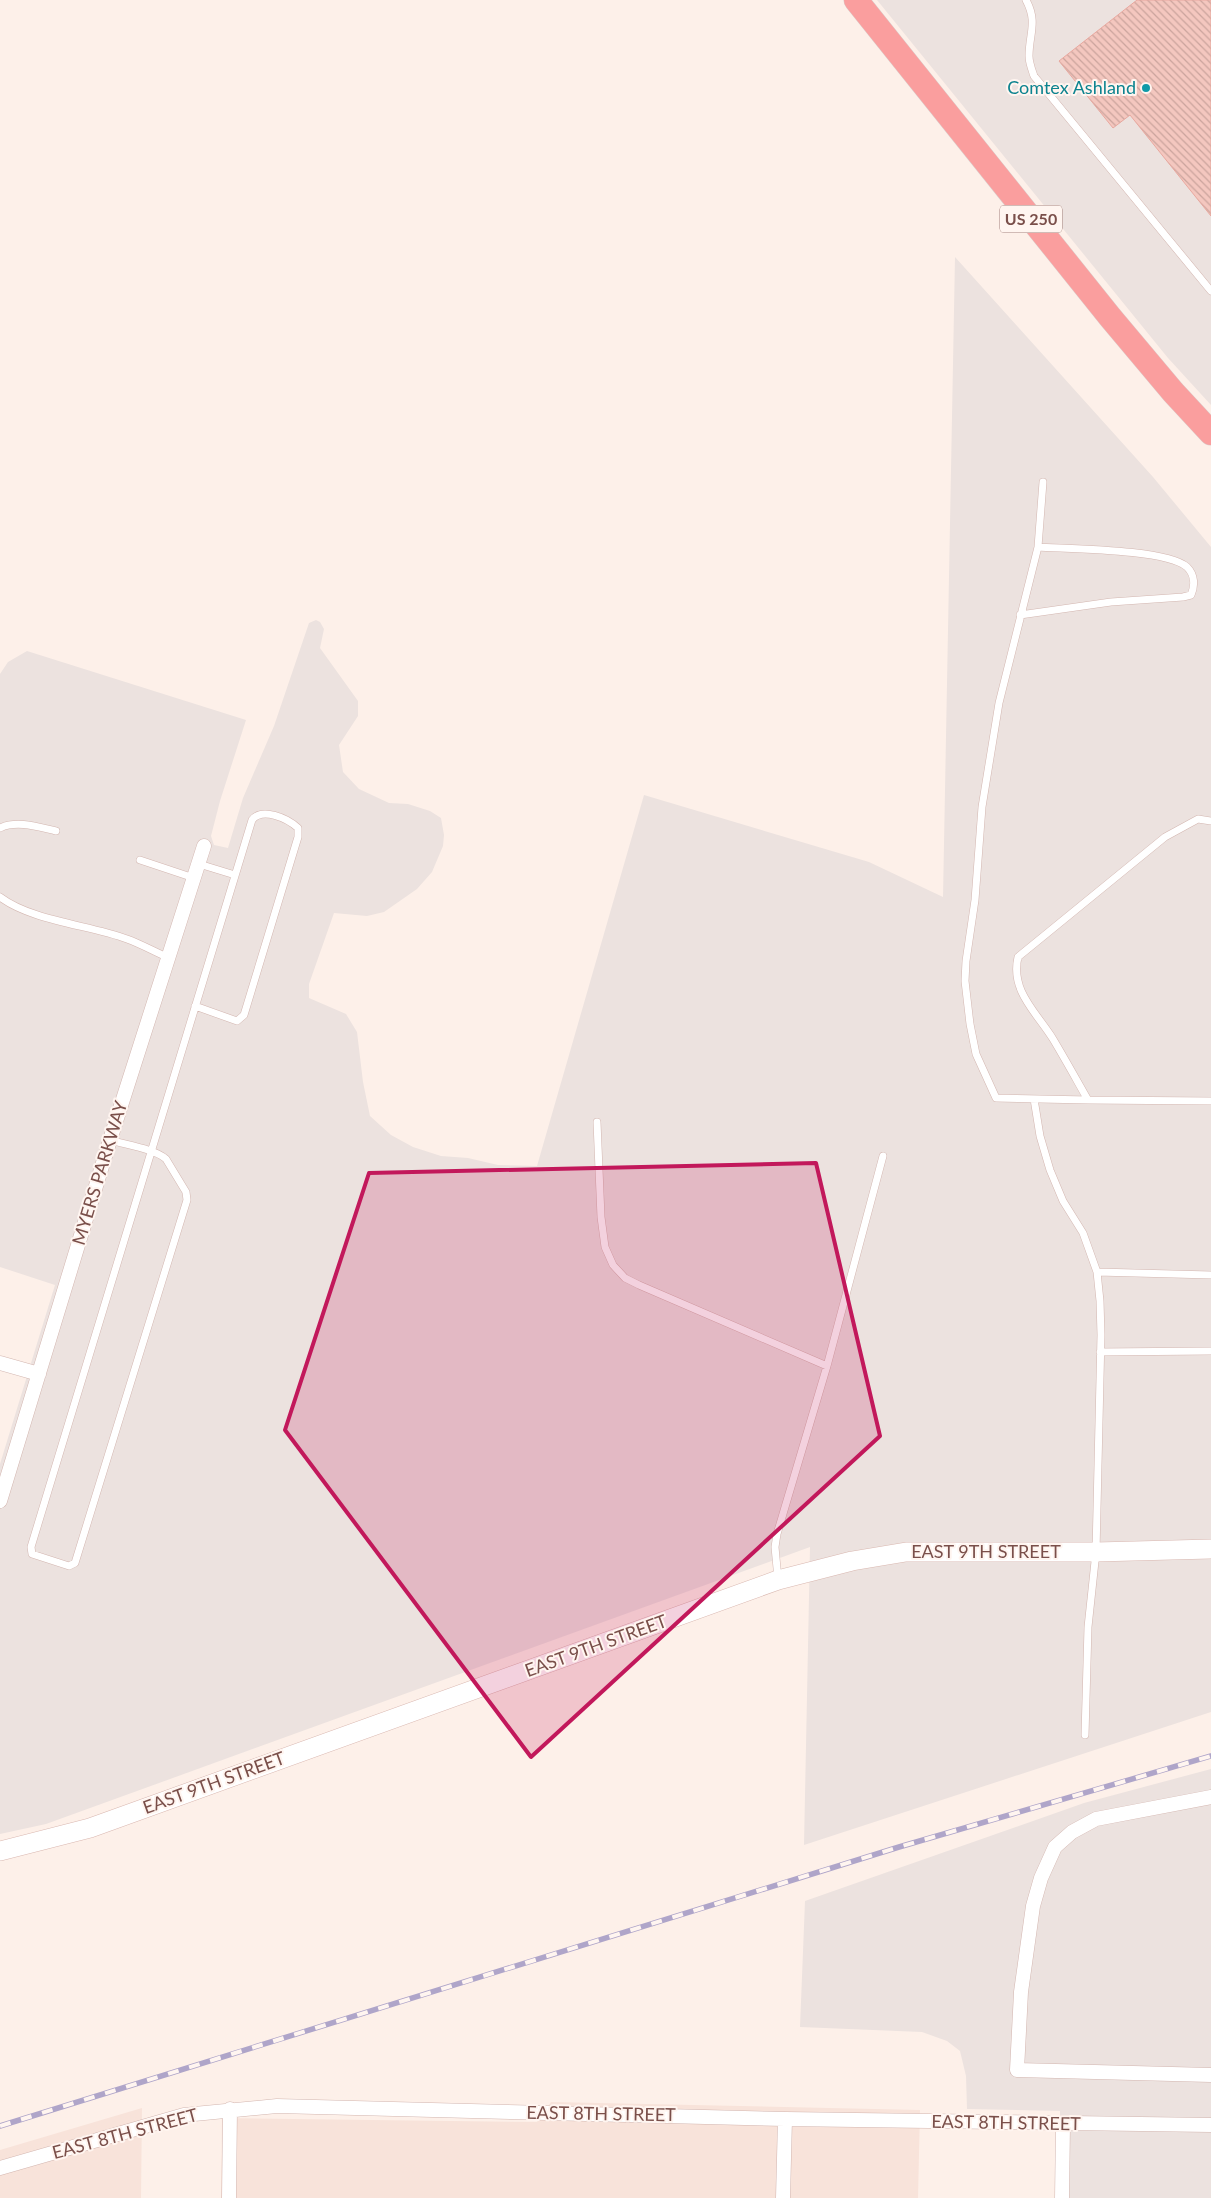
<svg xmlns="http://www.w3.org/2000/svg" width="1211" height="2198" viewBox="0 0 1211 2198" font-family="Lato,sans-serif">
  <defs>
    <pattern id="building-back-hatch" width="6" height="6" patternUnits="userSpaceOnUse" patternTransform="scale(1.25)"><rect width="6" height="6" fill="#f4c7bf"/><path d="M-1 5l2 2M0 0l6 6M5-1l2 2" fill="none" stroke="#cba49d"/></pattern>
  </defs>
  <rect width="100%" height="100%" fill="#fdf0e9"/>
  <!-- residential -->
  <path fill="#f8e3da" d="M551,2102L920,2110L918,2198H221L222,2118L537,2122Z
    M142,2108L141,2198H0V2150Z"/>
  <!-- industrial -->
  <path fill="#ece2df" d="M877,0H1211V405L1168,358Z
    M955,257L1153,477L1211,547V1712L804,1845L810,1547L46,1824L0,1834V1464L55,1285L0,1267V674L8,662L27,651L246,720L220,801L211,836L214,845L228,848L243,798L274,726L309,623L316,620L320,622L324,629L320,648L358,701V716L339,745L343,772L359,789L389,803L408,804L430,811L441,818L444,835L443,846L432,872L417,889L384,912L367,916L334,913L309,984V998L346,1014L357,1032L363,1082L370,1116L391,1135L413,1147L441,1156L468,1158L498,1165L537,1166L644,795L869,862L943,897Z
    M1211,1769V2198H1059L1060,2111L967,2109L966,2076L960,2051L947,2041L922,2032L800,2027L805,1901L1084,1803Z"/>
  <!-- building -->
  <path fill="url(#building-back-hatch)" stroke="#e8a89f" d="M1137,0H1211V216L1130,115L1113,128L1059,61Z"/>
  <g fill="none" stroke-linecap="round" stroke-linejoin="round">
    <!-- lane casing -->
    <g stroke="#d3b6b0" stroke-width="8">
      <path id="lane" d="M1026,0C1038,22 1029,34 1029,56C1029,63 1032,70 1034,76L1211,291
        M1043,482L1038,547L999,703L982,807L975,900L966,961L965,981L970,1024L976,1054L996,1098L1088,1100
        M1020,615L1111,602L1183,597L1191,595C1195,586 1195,575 1187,567C1166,549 1068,549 1038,547
        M1211,821L1198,819L1165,837L1018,957C1010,991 1037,1013 1053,1039C1065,1059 1076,1079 1088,1100L1211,1101
        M0,828C17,820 38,827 56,831
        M140,860L194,878
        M199,864L235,875
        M0,897C32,921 89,925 127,939C141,944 155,952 169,958
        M1034,1099L1040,1136L1050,1170L1063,1201L1083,1233L1097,1272L1211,1275
        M597,1122L601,1217L605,1247L613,1265L625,1278L639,1285L827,1366
        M110,1140C126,1145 155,1149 166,1159L186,1192L187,1200L75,1563L69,1566L32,1554L31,1547C105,1305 178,1062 252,820C262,807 287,818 298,828V837L244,1015L237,1021L195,1006
        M1100,1352L1211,1351
        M778,1579L775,1547L777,1534L827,1366L883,1156
        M1085,1735L1088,1627L1096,1552L1101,1335L1100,1301L1097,1272"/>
    </g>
    <!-- street casing -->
    <g stroke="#d3b6b0" stroke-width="15">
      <path id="street" d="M0,1363L39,1374
        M0,1501L110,1140L204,846
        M1211,1797L1096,1819L1072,1832L1055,1847L1041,1878L1033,1906L1021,1992L1017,2070L1211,2075
        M0,2168L184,2115L277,2106L785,2119L1211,2125
        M229,2198L230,2109
        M783,2198L785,2119
        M1062,2198L1063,2124"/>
    </g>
    <!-- secondary casing -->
    <g stroke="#d9b7b0" stroke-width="20">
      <path id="secondary" d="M0,1851L90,1828L778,1580L852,1561L906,1552H1096L1211,1549"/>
    </g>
    <!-- highway casing -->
    <g stroke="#dacecc" stroke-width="25">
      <path id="highway" d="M856,0L1110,317L1173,392L1211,433"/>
    </g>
    <!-- lane -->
    <use href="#lane" stroke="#fff" stroke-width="7"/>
    <!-- street -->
    <use href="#street" stroke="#fff" stroke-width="14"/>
    <!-- secondary -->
    <use href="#secondary" stroke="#fff" stroke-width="19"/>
    <!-- highway -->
    <use href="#highway" stroke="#fa9e9e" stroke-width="24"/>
    <!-- rail casing -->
    <g stroke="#afa5c9" stroke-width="5.5">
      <path id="rail" d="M0,2126L899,1847L1211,1756"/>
    </g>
    <!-- rail -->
    <use href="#rail" stroke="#fff5f0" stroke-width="4" stroke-dasharray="11" stroke-linecap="butt"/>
  </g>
  <!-- marked area -->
  <path fill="#c2185b" fill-opacity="0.2" stroke="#c2185b" stroke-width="4" stroke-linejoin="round" d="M816,1163L880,1436L531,1757L285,1430L369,1173Z"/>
  <!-- markers -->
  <circle fill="#0f9aa8" stroke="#fff5f0" stroke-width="2" cx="1146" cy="88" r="5"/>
  <g text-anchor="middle" stroke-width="4" stroke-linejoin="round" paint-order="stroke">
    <!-- shield labels -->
    <rect fill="#fff5f0" stroke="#a2817c" stroke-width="1" x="1000" y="205.5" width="62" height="27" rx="4"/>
    <g font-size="16" font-weight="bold" fill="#7a4f4a">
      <text x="1031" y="225">US 250</text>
    </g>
    <!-- culture labels -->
    <g font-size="18" fill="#0d838f" stroke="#fff5f0" text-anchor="end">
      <text x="1136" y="94">Comtex Ashland</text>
    </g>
    <!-- street labels -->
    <g font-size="18" fill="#7a4f4a" stroke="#fff5f0">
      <text transform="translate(100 1173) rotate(-73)" y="6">MYERS PARKWAY</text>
      <text x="986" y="1558">EAST 9TH STREET</text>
      <text transform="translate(596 1646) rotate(-20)" y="6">EAST 9TH STREET</text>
      <text transform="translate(214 1783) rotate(-20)" y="6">EAST 9TH STREET</text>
      <text transform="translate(601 2114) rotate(1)" y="6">EAST 8TH STREET</text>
      <text transform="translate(1006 2123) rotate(1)" y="6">EAST 8TH STREET</text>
      <text transform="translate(125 2134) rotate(-15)" y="6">EAST 8TH STREET</text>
    </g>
  </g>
</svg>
